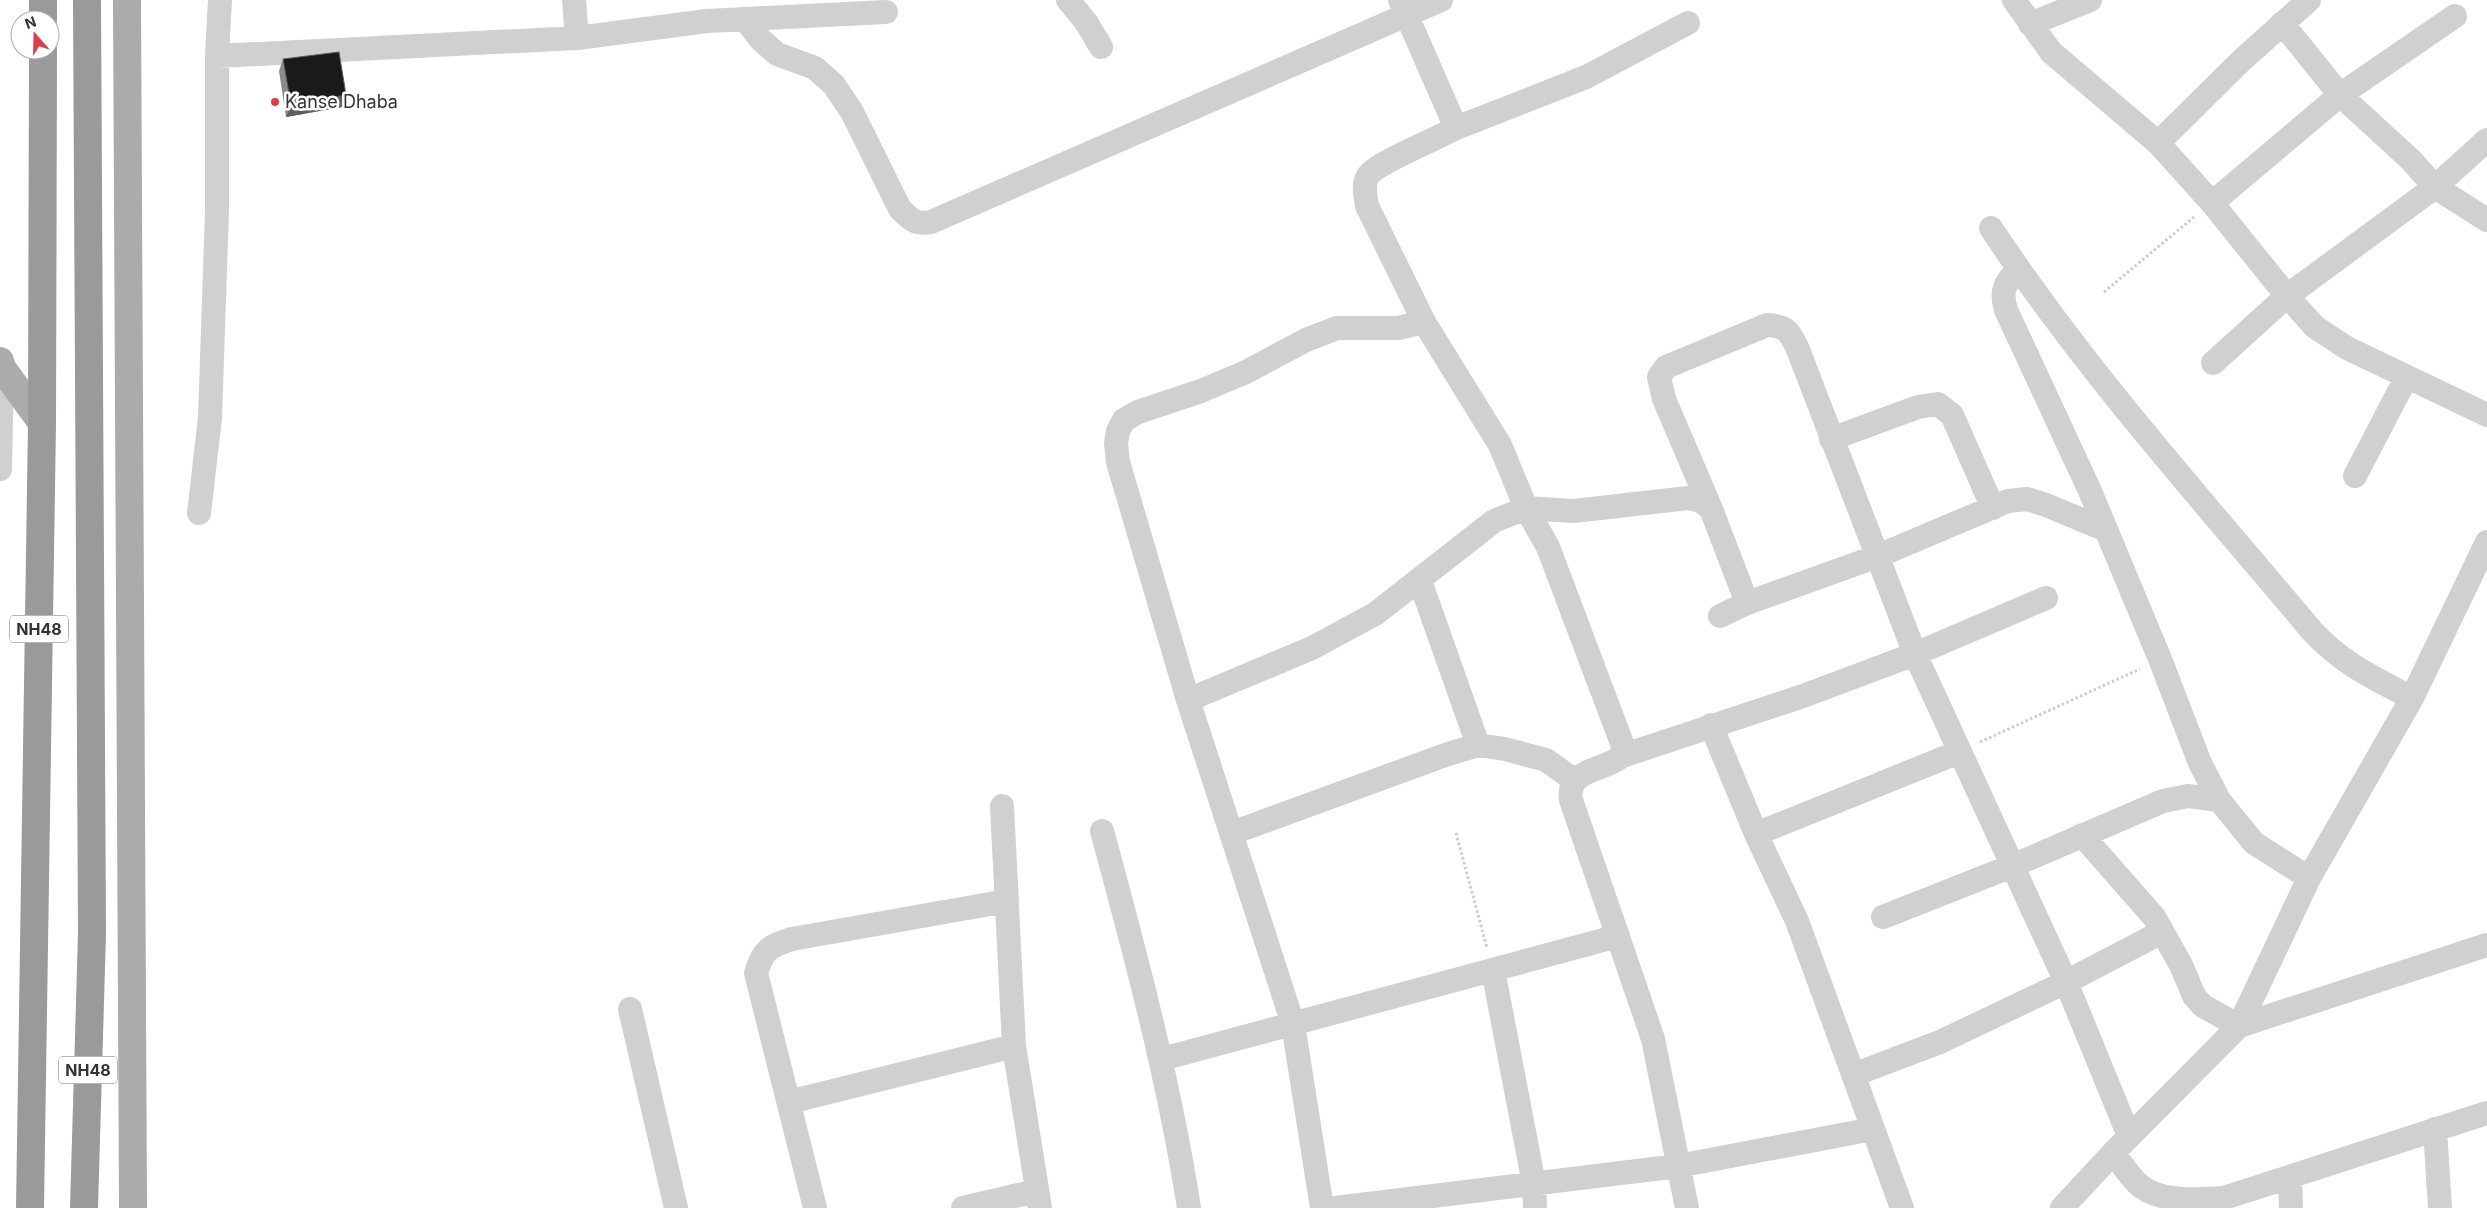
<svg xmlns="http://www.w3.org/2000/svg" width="2487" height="1208" viewBox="0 0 2487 1208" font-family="Inter,sans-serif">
  <rect width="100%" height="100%" fill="#fff"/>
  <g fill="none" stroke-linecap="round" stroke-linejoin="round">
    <!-- path -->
    <path stroke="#cdcdcd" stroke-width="3" stroke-dasharray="2.5 2.5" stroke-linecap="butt" d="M2104,292L2194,217
      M1980,742L2140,669
      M1456,833L1487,948"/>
    <!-- minor -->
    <path stroke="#d0d0d0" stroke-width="24" d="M574,0L577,38
      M1068,0L1086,22L1101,47
      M1400,0L1456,128L1586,77L1688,23
      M2014,0L2051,52L2158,143L2212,203L2287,296L2315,327L2347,348L2487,415
      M745,19L761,40L777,54L815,68L834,85L852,112L900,209C911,220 916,225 931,222L1441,0
      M2282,23L2340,95L2411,160L2435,187L2487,220
      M2030,24L2090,0
      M217,56L577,38L707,21L886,12
      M1456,128C1439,138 1376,163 1368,176C1362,185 1366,197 1367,206L1424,322L1500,445L1526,508L1548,547L1623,746L1622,756C1603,772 1566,768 1571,800L1653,1039L1687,1208
      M2158,143L2242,60L2309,0
      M2212,203L2340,95L2455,16
      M1991,228C2084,369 2203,501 2312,631C2344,665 2372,677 2412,698
      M2018,269C2005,283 2000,291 2006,310L2090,491L2160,659L2200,763L2219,800L2254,843L2309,878
      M2213,363L2287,296L2435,187L2487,140
      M1831,439L1918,407L1938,404L1952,415L1993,508
      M0,469L2,368
      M2355,476L2406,378
      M1711,509L1664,399L1659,377L1666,367L1767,325C1786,326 1789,331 1797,347L1915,654L2066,982L2129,1136
      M199,513L210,418L217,211V56L220,0
      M1420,581L1478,745
      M1720,616L1747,603L1878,556L2008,501L2027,499L2046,505L2106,530
      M1188,700L1312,648L1375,614L1494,521L1526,508L1574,511L1688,498L1701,501L1711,509L1747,603
      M1711,725L1756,834L1797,921L1902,1208
      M1622,756L1803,696L1915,654L2046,598
      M1002,806L1014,1046L1040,1208
      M1102,831C1136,956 1169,1080 1189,1208
      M1232,833L1448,754L1478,745L1505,749L1546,760L1574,780
      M1756,834L1959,752
      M2082,835L2154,917L2181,965L2194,996L2203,1006L2239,1026L2487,945
      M1883,917L2012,866L2163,801L2188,796L2219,800
      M1493,970L1534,1184L1535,1208
      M630,1009L676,1208
      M1162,1059L1618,936
      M1853,1075L1940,1042L2066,982L2162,932
      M789,1102L1014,1046
      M2435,1129L2440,1208
      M2113,1153C2121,1163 2128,1174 2137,1183C2159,1204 2197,1199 2224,1198L2487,1113
      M2290,1178L2291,1208
      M815,1208L756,973C763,949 770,946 792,939L1007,901
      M963,1208L1036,1191
      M1322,1208L1293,1024L1188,700L1118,462L1116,443L1118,431L1124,420L1138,412L1201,391L1246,372L1306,340L1337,328H1398L1424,322
      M1335,1208L1678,1166L1873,1129
      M2062,1208L2113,1153L2239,1026L2309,878L2412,698L2487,542"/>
    <!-- major -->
    <path stroke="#ababab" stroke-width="28" d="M127,0L133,1208
      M0,361L2,368L42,423"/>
    <!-- highway -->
    <path stroke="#9a9a9a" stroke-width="28" d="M43,20V0
      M30,1208L42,423L43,50
      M84,1208L92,933L87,0"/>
  </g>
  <!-- wall -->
  <path fill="#8c8c8c" d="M283,59L346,95L342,107L286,117L279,71Z"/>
  <!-- shaded-wall -->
  <path fill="#5f5f5f" d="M346,95L342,107L286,117L291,105Z"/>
  <!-- building -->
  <path fill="#1a1a1a" stroke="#5f5f5f" d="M339,52L346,95L291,105L283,59Z"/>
  <!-- markers -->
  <circle fill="#e63946" stroke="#fff" stroke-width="2" cx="275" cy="102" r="5"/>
  <g text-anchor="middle" stroke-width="5" stroke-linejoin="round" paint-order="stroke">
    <!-- shield labels -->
    <g fill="#fff" stroke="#707070" stroke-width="1">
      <rect x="10" y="615.5" width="58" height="27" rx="4"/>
      <rect x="59" y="1056.5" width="58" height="27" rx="4"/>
    </g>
    <g font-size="16" font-weight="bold" fill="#333">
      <text x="39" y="635">NH48</text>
      <text x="88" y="1076">NH48</text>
    </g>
    <!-- poi labels -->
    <g font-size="18" fill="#333" stroke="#fff" text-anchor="start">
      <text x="285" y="108">Kanse Dhaba</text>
    </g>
  </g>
  <!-- north arrow -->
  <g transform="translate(35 35) rotate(340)"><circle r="24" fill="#ffffff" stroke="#adadad"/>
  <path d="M0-4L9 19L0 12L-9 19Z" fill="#e63946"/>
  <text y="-8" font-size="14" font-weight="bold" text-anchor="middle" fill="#333333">N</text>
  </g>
</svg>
